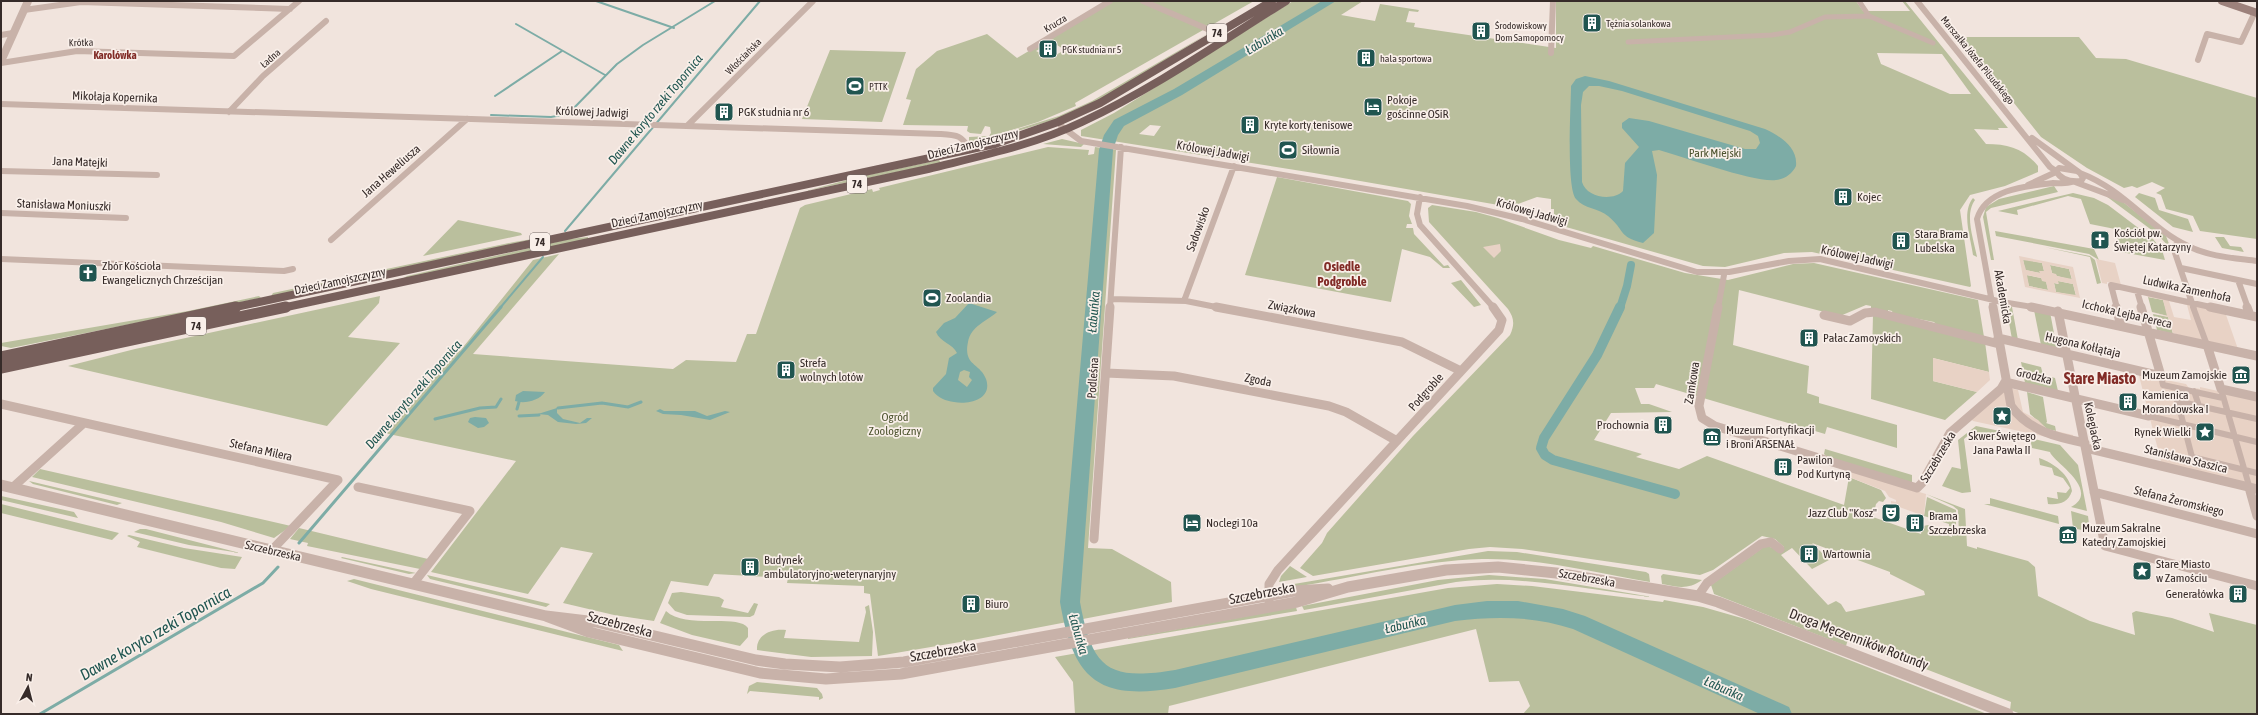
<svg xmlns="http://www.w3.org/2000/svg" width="2258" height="715" viewBox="0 0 2258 715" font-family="'Asap Condensed',sans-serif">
  <rect width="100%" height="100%" fill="#f1e4dd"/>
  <!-- green -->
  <path fill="#babf9d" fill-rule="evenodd" d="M1113,1H1254L1075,103L1076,106L1038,122L972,142L969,141V137L989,136L991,133L990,127L985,126L981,134L970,133L967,131L968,126L903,125L911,100L906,99L916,69L937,51L987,34L1017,58ZM1052,42L1065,50L1050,58L1036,51Z
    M1293,1H1363L1341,15L1375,21L1380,4L1419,10L1418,12L1409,11L1406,22L1415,23L1414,27L1556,48V1H1856L1863,11H1910L1902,1H1905L2008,128H1998L1999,130L1974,129L1986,144C2009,144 2024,149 2038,166V172L2005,186L1970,195L1960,210L1971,286L1970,287L1812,252L1784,253L1725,267L1703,266L1559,225L1554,220V209H1551V199L1537,197L1510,207L1314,173L1081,136V130L1114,113ZM1877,53L1942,54L1971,94H1950L1881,64ZM1150,125L1161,126L1154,136L1139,134Z
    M1209,33L1106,97L1070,115L978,143H973L1059,116L1092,101Z
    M1959,37H2079L2096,58L2126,59L2257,98V239L2200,231L2193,216L2166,209L2161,195L2156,193L2165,188L2152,182L2137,188L2132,186L2124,188L2087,168L2041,137L2006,93H2008Z
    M830,50L906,52L882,122L802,119Z
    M1062,139L1084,144L1081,147L1043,144Z
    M1048,147L1089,150L1088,155L1094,154L1095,147L1116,150L1088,548L1112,549L1171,582L1172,602L978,639L878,656L870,594L864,593V586L787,583L788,578L714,574L708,586L671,581L654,621L614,615L563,603L593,553L561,547L528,594L431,572L516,461L384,433L454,351H460L533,260L559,254L473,354L673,369L686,360L736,362L747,334H756L800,208L805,205L872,189L873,192L880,190L879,188Z
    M939,160L941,163L806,191L858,177Z
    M1277,177L1408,201L1411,204L1409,216L1412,224H1407L1406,228H1413L1414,234L1444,266L1448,265L1450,268H1443L1430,257L1402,249L1391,302L1245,275Z
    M2054,186L2058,192L1991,208L1986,212L1994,260H1991L1983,217L1986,207L1999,199Z
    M2073,193L2094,198L2108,205L2153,239L2162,250L2165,260L2121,252L2115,229L2090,224L2081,199L2068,196L2017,210L2018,215L1998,211Z
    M2139,193L2155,198L2159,210L2188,219L2193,232L2173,227L2135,197Z
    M2106,196L2123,202L2166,236L2171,249L2157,234Z
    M1973,198L1975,200C1964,215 1974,240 1977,257L1973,255C1971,238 1961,213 1973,198Z
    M1432,205L1476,212L1498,218L1559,240L1591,248L1593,246L1685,273L1728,280L1793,264L1814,263L1978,300L1984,337L1937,325L1934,322L1893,314L1892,311L1888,310V312L1871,308V306L1866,305L1840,316L1739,290L1733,345L1809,366L1807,393L1819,397V403L1897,425V448L1827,427L1825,434L1656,384L1654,388H1635L1641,404H1649L1672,412L1611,413L1594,440L1642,454L1636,457L1679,469L1707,456L1844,505L1849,477L1881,490L1886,498L1883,502L1879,501L1876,504L1873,517L1921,534L1923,526L1928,525L1950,532L1949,536L1952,537V533L1959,535L1958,510L1953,506L1926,494L1965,509L1967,546L1977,549V547L2028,561L2035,567L2038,596L2090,621L2135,635L2132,613L2136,611L2172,618L2214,632L2209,613L2257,625V714H2021L2010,710L2011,702L1848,639L1846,646L1714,594L1711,585L1765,546L1780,549L1784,547L1775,539L1762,536L1713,570L1700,575L1522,549L1490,547L1469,549L1313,576L1300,568L1322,543L1327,533L1413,436L1510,335C1515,324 1514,318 1508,309L1429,222L1428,208ZM1812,543L1890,572V574L1924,591L1925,595L1846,612L1841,604L1836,601L1828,605L1781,555L1792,548L1812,569L1829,560Z
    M458,220L521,233L522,235L423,256Z
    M1995,231L2094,249L2099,260L2089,254L1996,236Z
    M545,237L271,296L273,293L514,242Z
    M588,237V239L402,279L407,276L569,239Z
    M2215,237H2224L2230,246L2241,247L2244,252L2222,248Z
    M2044,247L2090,256L2095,260L2101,283L2097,284L2090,257Z
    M2023,259L2042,263L2044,271L2040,273L2025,270Z
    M2050,265L2069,269L2072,280L2057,276L2052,273Z
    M2026,275L2041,278L2046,281L2048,290L2029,286Z
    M1461,280L1481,305L1474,307L1451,283Z
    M2058,281L2073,284L2076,296L2056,292L2054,283L2058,284Z
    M259,296L261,298L11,348L1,346V343L188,311Z
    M380,296L379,303L348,337L400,343L327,426L68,366L135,349Z
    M2148,297L2163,300L2168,316L2152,312Z
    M2006,306L2012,307L2018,340L2012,339Z
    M2034,310L2050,312L2057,349L2041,345Z
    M2153,314L2168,317L2173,334L2157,330Z
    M1873,315L1985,342L1989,372L1933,358V381L1977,392L1945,420L1871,399Z
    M2021,362L2041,367L2043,375L2055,378L2058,391L2025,383Z
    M2027,392L2043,397L2047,422L2046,423L2055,426L2056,431L2047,429L2030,414Z
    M1976,426L2000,431L2002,439L1972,432L1964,439L1971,492L1962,493L1942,486L1952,467L1961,469L1958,440Z
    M2030,438L2060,445L2078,465L2087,511L2071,507C2102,490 2052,461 2050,452L2032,448Z
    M1825,449L1912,475V483L1828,458L1824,454Z
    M2039,458C2054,463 2070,475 2072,491C2068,503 2059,505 2048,504L2047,497L2058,499L2057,492L2066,493L2070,488L2063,478L2054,475L2052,468L2040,465Z
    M40,469L291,526L274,538L221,522L32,477Z
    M29,481L122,503L117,505L33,484Z
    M1,496L74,512L78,518L1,500Z
    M1927,497L1956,510V528L1949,530V524L1924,516Z
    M1990,498L2058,516L2059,524L1984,504H1990Z
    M1,504L119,533L112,540L1,513Z
    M2071,511L2088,516L2090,532L2073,528Z
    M299,528L428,559L420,569L307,546L308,543L290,539Z
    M140,529H146L240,553L189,545L134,532Z
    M129,535L184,548L242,557L235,569L221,568L137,547L140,542L127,536Z
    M1488,551L1517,552L1646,572L1649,574L1650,582C1594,573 1539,558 1482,559C1419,561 1357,577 1295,587L1294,584Z
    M342,557L416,573L409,574L341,558Z
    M1290,566L1307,577L1279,582L1281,576Z
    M1663,574L1702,580C1688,590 1678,587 1662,584L1661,576Z
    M427,575L550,604L546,607L430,579Z
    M1489,575L1545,579L1652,597C1589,590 1519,574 1456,582L1304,610L1302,606L1438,580Z
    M354,579L619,645L623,651L371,589L347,581Z
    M1497,584L1532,586L1663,602L1664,600L1703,607L1745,619L1987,714H1523L1530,706L1519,681L1489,682L1476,629L1169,706L1168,714H1075L1073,682L1055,657L1448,588Z
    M681,592L719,597L724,600L721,607L748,613L754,603L758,604L754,615L750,617L687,615L675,611L668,603L672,593Z
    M869,605L873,632L872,656L811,657L757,650C756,634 773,628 786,630L784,638L859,642L866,612L865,607Z
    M1296,607L1297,611L1128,639V638Z
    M666,611C686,630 737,613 748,628V637L740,646L692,635L660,623Z
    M757,682L817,688L822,694L823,698L819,700V697L750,691L747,694L749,686Z"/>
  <!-- plaza -->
  <path fill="#e8d2c5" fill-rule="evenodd" d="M1500,244L1501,251L1494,258L1483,247Z
    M2019,256L2073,267L2080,298L2025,287ZM2023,260L2042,263L2044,271H2039L2040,273L2026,270ZM2050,265L2069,269L2072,279L2057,276L2056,274L2052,273ZM2027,275L2041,278L2042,281L2046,282L2048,290L2029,286ZM2058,281L2073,284L2076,295L2056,292L2054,283L2059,284Z
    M2096,259L2115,263L2121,285L2107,282V284L2102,283Z
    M2147,295L2225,312L2239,352L2173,333L2168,317L2152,312L2167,316L2163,300L2148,297ZM2169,301L2187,305L2191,320L2174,317Z
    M1933,358L1989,372L1990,380L1977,392L1933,381Z
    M2137,368L2165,374L2166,380L2186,384L2191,391L2197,392L2196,388L2200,389V387L2218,391L2257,395V492L2163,469Z
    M2005,387L2018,390L2023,412L2038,420L2047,429L2073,435L2074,443L1973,421L1970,418Z
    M1850,471L1926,494L1924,516L1891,504V501L1896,502V500L1889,497L1885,491L1849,477Z"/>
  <!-- water -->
  <path fill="#7daca6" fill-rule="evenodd" d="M1585,76L1609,81L1765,129C1780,136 1798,147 1796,166C1792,174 1785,179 1776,180C1755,183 1684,157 1659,150L1652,151L1657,175L1654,233L1643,243C1617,236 1626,231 1608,216C1599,208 1584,209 1576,199C1566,187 1571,105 1571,86L1576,79ZM1589,86H1599L1622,91L1750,131L1758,136L1760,143L1756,149H1745L1649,121L1629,118L1622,123V128L1639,147L1625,163L1623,191C1612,202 1586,197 1582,182L1581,105L1583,92Z
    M969,303L997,312C987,321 971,326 968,342C963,366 980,363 986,379C993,399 969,405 954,402C946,401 938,398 933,391V388L946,374L949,358L957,353C953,344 940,342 936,332L944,323L955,318ZM964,370L970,372L969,377L972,380L967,387L958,380L960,372Z
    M523,391L545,392C539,401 524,404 515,401L516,395Z
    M557,408V413L563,419L580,423L587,418H592L586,423L576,424L558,422L548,415L538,414Z
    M660,409L664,411H695L707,416L725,411L730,412L710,420L681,415L663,414L656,411Z
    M475,417L486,418L489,423L484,427L478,428L468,422L470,418Z"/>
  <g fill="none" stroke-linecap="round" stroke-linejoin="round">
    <!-- stream-far1 -->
    <path stroke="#7daca6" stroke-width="2" d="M596,1L674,28
      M516,24L605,75
      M495,96L562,51
      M491,115L551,117L568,114L617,64L643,45L715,1
      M565,231L760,1
      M500,308L543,257"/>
    <!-- stream -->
    <path stroke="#7daca6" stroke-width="3" d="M558,408L602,403L628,407L641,402
      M517,409L519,402
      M519,416L539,415
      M435,419L480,408L496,407L501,399
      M299,543L501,307
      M40,714L263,583L278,567"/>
    <!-- canal-far1 -->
    <path stroke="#7daca6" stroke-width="8" d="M1620,308L1627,286L1631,265"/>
    <!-- canal -->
    <path stroke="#7daca6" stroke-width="10" d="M1620,307L1597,355L1544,438L1541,448L1545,455L1553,460L1675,494"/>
    <!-- river -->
    <path fill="#7daca6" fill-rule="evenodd" d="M1322,1H1336L1182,95L1124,126L1118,135L1113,150L1080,602C1092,669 1108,681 1175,670L1455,605L1487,601H1518L1563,609L1585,616L1789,707L1792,714H1760L1573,629C1534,616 1495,616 1455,621L1175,688C1097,701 1073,678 1060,602L1099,150L1104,135L1114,120L1174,89Z"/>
    <!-- pedestrian-far1 -->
    <path stroke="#c8b2a9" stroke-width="5" d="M1859,1L1869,16L1933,43
      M1628,42L1772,35L1790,32L1825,17L1869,16
      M2192,303L2194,308"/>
    <!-- pedestrian -->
    <path stroke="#c8b2a9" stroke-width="6" d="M2193,307L2207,345
      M2161,376L2163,385L2223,398
      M2221,389L2250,489
      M2194,391L2199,406
      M2177,399L2192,457L2257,473
      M2177,401L2257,419
      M2149,416L2257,442"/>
    <!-- minor-far1 -->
    <path stroke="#c8b2a9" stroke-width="6" d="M1143,1L1228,38
      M1917,1L2050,167L2056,171
      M24,10L81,2L290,9
      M1,35L13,33
      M1030,49L1110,1
      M1551,53L1553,1
      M2198,60L2207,34L2241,42L2255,12
      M1,63L77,51L234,56L299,1
      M1,104L940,134C957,135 962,135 970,150
      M229,112L263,76L326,21
      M687,126L813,1
      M1061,126L1081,141L1467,206L1522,219L1697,272H1729L1789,261L1820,259L2002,302L2038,308
      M2032,138L2080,173L2083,178L2081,181C2071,182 2061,180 2056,171L2059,168L2077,171
      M1,171L157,175
      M2080,173C2125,190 2148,227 2188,246C2210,257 2234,258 2257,261
      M2075,182L2123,200
      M2028,185L2056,172
      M1420,197L1417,214L1420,225L1494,308
      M1,213L126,218
      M331,240L467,119
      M2180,242L2173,247L2192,303
      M1,259L284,271L293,269
      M2181,268L2257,284
      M2238,280L2248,308
      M2137,291L2142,308
      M1111,299L1186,301L1221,308
      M1184,301L1234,166
      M1110,308L1121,147
      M1718,308L1724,275
      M1993,308L1977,219C1986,189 2026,186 2053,183C2060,183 2066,184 2072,182
      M2117,308L2111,285L2215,308"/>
    <!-- minor -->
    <path stroke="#c8b2a9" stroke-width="9" d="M1216,307L1402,342L1461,371
      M1718,307L1699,406L1702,418L1715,426L1917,488L1922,483L1950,433L2001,389L2005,382
      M1993,307L2011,406C2029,431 2056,437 2085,443
      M2031,307L2257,356
      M2116,307L2121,326
      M2210,307L2257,317
      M2247,307L2250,315
      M2058,311L2105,546L2257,586
      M1824,315L1850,321L1865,313L1875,312L1999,344
      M1998,338L2161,376L2141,307
      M2207,345L2221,389L2257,397
      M1106,373L1174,376L1329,406L1346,412L1397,441
      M2005,382L2149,416
      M1,404L338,480L271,551
      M2086,448L2257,489
      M358,487L470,511L413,584
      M12,488L84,423
      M2250,491L2257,516
      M2094,492L2257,534
      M1094,539L1110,307
      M1698,596L1707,583L1761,544L1771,542L1780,549
      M1269,601V584L1278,570L1499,330L1502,320L1493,307"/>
    <!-- tertiary-far1 -->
    <path stroke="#c8b2a9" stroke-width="8" d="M1,61L28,1"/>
    <!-- tertiary -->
    <path stroke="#c8b2a9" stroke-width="11" d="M1,485L546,616L596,622L756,660L785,664L840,667L904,662L1294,591L1328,589
      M546,616L589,632L760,673L826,679L901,674L1297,602L1348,587L1446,570L1498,567L1556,573L1698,596L1718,602L2008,714"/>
    <!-- secondary -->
    <path stroke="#9c817b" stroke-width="8" d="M2222,1L2257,13"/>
    <!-- primary-far1 -->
    <path stroke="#775f5b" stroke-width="8" d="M231,308L995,144L1058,122L1100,103L1272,1
      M282,308L928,169C980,156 1034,145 1082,122C1153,89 1219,43 1286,1"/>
    <!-- primary -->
    <path stroke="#775f5b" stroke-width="11" d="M1,357L236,307
      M1,368L286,307"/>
  </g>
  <!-- icons -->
  <defs>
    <g id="building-square" transform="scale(1)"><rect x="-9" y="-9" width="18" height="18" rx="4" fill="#205550" stroke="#f9efe9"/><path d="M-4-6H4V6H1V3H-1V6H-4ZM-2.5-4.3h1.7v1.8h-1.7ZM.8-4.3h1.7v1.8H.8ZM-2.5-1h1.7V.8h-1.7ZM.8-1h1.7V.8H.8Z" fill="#fff"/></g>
    <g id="stadium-square" transform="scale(1)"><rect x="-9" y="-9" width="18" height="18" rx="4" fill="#205550" stroke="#f9efe9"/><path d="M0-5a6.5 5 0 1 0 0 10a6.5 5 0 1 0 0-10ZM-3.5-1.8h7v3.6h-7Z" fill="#fff"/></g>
    <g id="hotel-square" transform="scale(1)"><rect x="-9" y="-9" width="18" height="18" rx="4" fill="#205550" stroke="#f9efe9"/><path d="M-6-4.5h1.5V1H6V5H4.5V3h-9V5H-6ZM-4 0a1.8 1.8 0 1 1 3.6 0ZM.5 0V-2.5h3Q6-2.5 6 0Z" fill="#fff"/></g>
    <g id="church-square" transform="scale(1)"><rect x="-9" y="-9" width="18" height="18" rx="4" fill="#205550" stroke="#f9efe9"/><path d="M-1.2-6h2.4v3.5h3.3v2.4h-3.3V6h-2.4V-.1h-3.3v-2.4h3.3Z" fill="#fff"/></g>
    <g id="museum-square" transform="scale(1)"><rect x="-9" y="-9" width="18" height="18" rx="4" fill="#205550" stroke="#f9efe9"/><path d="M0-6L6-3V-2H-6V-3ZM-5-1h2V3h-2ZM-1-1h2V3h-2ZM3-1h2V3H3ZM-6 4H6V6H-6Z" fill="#fff"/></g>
    <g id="sight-square" transform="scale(1)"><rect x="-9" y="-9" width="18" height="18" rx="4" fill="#205550" stroke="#f9efe9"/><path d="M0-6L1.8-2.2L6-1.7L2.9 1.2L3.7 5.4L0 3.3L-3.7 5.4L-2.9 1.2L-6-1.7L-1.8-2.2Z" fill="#fff"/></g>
    <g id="theatre-square" transform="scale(1)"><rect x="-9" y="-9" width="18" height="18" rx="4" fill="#205550" stroke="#f9efe9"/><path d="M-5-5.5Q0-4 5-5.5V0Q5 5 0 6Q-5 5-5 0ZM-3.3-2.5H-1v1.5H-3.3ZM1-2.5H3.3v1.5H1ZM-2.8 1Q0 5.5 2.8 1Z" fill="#fff"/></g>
  </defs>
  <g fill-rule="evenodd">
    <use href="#building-square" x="1592" y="23"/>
    <use href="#building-square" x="1481" y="31"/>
    <use href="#building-square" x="1048" y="49"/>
    <use href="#building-square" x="1366" y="58"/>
    <use href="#stadium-square" x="855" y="86"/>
    <use href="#hotel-square" x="1373" y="107"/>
    <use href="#building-square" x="724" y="112"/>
    <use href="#building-square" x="1250" y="125"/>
    <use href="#stadium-square" x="1288" y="150"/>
    <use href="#building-square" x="1843" y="197"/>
    <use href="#church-square" x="2100" y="240"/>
    <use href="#building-square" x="1901" y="241"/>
    <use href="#church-square" x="88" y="273"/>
    <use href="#stadium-square" x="932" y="298"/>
    <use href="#building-square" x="1809" y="338"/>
    <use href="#building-square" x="786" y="370"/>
    <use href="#museum-square" x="2241" y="375"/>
    <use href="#building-square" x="2128" y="402"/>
    <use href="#sight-square" x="2002" y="416"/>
    <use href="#building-square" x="1663" y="425"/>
    <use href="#sight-square" x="2205" y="432"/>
    <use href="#museum-square" x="1712" y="437"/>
    <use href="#building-square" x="1783" y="467"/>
    <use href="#theatre-square" x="1891" y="513"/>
    <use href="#hotel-square" x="1192" y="523"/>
    <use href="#building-square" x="1915" y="523"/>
    <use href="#museum-square" x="2068" y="535"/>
    <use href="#building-square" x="1809" y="554"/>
    <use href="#building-square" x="750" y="567"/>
    <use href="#sight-square" x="2142" y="571"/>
    <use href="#building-square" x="2238" y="594"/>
    <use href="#building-square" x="971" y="604"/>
  </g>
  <g text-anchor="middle" stroke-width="3.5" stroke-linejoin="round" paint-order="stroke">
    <!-- far-street labels -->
    <g font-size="10" fill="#362b29" stroke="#f9efe9">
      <text transform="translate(1055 23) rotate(-31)" y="4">Krucza</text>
      <text transform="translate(81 42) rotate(-1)" y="4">Krótka</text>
      <text transform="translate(743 56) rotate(-45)" y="4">Włościańska</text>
      <text transform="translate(270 58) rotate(-41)" y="4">Ładna</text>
      <text transform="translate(1978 60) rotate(51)" y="4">Marszałka Józefa Piłsudskiego</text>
    </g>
    <!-- far-poi labels -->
    <g font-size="10" fill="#362b29" stroke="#f9efe9" text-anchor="start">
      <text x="1606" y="27">Tężnia solankowa</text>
      <text x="1495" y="29">Środowiskowy<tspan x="1495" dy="12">Dom Samopomocy</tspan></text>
      <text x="1062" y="53">PGK studnia nr 5</text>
      <text x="1380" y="62">hala sportowa</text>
      <text x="869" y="90">PTTK</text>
    </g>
    <!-- shield labels -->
    <g fill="#f9efe9" stroke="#706663" stroke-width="1">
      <rect x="1207" y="24" width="20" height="18" rx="3"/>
      <rect x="847" y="175" width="20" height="18" rx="3"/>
      <rect x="530" y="233" width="20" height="18" rx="3"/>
      <rect x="186" y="317" width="20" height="18" rx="3"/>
    </g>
    <g font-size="11" font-weight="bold" fill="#362b29">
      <text x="1217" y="37">74</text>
      <text x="857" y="188">74</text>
      <text x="540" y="246">74</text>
      <text x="196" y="330">74</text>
    </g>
    <!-- far-neighbourhood labels -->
    <g font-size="11" font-weight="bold" fill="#812b26" stroke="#f9efe9">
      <text x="115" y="59">Karolówka</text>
    </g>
    <!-- street labels -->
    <g font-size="12" fill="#362b29" stroke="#f9efe9">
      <text transform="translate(115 97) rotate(2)" y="4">Mikołaja Kopernika</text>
      <text transform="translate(592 112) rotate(2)" y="4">Królowej Jadwigi</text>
      <text transform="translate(973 144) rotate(-14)" y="4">Dzieci Zamojszczyzny</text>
      <text transform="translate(1213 151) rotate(10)" y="4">Królowej Jadwigi</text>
      <text transform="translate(80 162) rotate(2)" y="4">Jana Matejki</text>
      <text transform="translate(391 171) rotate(-41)" y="4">Jana Heweliusza</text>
      <text transform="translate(64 205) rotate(2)" y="4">Stanisława Moniuszki</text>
      <text transform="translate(1532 212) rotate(16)" y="4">Królowej Jadwigi</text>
      <text transform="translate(657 214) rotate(-12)" y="4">Dzieci Zamojszczyzny</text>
      <text transform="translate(1198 229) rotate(-70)" y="4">Sadowisko</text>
      <text transform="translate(1857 257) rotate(12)" y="4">Królowej Jadwigi</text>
      <text transform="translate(340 281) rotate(-12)" y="4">Dzieci Zamojszczyzny</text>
      <text transform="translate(2187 289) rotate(12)" y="4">Ludwika Zamenhofa</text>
      <text transform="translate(2003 297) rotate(80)" y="4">Akademicka</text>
      <text transform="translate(1292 309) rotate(11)" y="4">Związkowa</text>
      <text transform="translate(2127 314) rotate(13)" y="4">Icchoka Lejba Pereca</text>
      <text transform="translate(2083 345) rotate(13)" y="4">Hugona Kołłątaja</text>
      <text transform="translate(2034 376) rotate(14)" y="4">Grodzka</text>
      <text transform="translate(1093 378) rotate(-86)" y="4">Podleśna</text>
      <text transform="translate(1258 380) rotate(11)" y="4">Zgoda</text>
      <text transform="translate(1692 383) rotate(-81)" y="4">Zamkowa</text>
      <text transform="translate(1426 392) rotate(-48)" y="4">Podgroble</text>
      <text transform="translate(2093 426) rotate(78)" y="4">Kolegiacka</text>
      <text transform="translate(261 450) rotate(13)" y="4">Stefana Milera</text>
      <text transform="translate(1938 457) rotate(-59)" y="4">Szczebrzeska</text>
      <text transform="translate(2186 459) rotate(14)" y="4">Stanisława Staszica</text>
      <text transform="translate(2179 501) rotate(14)" y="4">Stefana Żeromskiego</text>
      <text transform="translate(273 551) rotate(13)" y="4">Szczebrzeska</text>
      <text transform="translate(1587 578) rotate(10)" y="4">Szczebrzeska</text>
    </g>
    <!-- poi labels -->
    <g font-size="12" fill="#362b29" stroke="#f9efe9" text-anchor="start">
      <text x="1387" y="104">Pokoje<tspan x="1387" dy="14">gościnne OSiR</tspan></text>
      <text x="738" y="116">PGK studnia nr 6</text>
      <text x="1264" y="129">Kryte korty tenisowe</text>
      <text x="1302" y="154">Siłownia</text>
      <text x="1857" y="201">Kojec</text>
      <text x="2114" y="237">Kościół pw.<tspan x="2114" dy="14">Świętej Katarzyny</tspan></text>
      <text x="1915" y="238">Stara Brama<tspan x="1915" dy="14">Lubelska</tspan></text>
      <text x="102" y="270">Zbór Kościoła<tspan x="102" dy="14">Ewangelicznych Chrześcijan</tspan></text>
      <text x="946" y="302">Zoolandia</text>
      <text x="1823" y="342">Pałac Zamoyskich</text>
      <text x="800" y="367">Strefa<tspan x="800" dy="14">wolnych lotów</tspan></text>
      <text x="2227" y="379" text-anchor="end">Muzeum Zamojskie</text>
      <text x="2142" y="399">Kamienica<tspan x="2142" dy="14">Morandowska I</tspan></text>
      <text x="1649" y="429" text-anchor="end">Prochownia</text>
      <text x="1726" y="434">Muzeum Fortyfikacji<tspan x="1726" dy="14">i Broni ARSENAŁ</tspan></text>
      <text x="2191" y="436" text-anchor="end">Rynek Wielki</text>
      <text x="2002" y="440" text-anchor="middle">Skwer Świętego<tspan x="2002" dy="14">Jana Pawła II</tspan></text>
      <text x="1797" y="464">Pawilon<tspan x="1797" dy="14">Pod Kurtyną</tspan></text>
      <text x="1877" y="517" text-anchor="end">Jazz Club "Kosz"</text>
      <text x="1929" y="520">Brama<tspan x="1929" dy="14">Szczebrzeska</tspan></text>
      <text x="1206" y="527">Noclegi 10a</text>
      <text x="2082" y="532">Muzeum Sakralne<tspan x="2082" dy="14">Katedry Zamojskiej</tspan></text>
      <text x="1823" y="558">Wartownia</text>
      <text x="764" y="564">Budynek<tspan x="764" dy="14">ambulatoryjno-weterynaryjny</tspan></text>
      <text x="2156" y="568">Stare Miasto<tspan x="2156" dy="14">w Zamościu</tspan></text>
      <text x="2224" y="598" text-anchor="end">Generałówka</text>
      <text x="985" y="608">Biuro</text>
    </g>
    <!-- park labels -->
    <g font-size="12" fill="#4c532e" stroke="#f9efe9">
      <text x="1715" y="157">Park Miejski</text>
      <text x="895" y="421">Ogród<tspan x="895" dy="14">Zoologiczny</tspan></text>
    </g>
    <!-- water labels -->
    <g font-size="13" font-style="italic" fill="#205550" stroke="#f9efe9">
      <text transform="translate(1264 40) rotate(-31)" y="5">Łabuńka</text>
      <text transform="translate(655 109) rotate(-50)" y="5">Dawne koryto rzeki Topornica</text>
      <text transform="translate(1093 312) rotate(-85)" y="5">Łabuńka</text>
      <text transform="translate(413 394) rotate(-49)" y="5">Dawne koryto rzeki Topornica</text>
      <text transform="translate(1405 624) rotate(-13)" y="5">Łabuńka</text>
      <text transform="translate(1079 634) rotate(74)" y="5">Łabuńka</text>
      <text transform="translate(1724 688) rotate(24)" y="5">Łabuńka</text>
    </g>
    <!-- neighbourhood labels -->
    <g font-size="13" font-weight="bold" fill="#812b26" stroke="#f9efe9">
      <text x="1342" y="271">Osiedle<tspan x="1342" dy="15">Podgroble</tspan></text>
    </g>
    <!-- near-street labels -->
    <g font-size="14" fill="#362b29" stroke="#f9efe9">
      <text transform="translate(1262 593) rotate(-11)" y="5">Szczebrzeska</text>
      <text transform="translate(620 624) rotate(15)" y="5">Szczebrzeska</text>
      <text transform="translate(1859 639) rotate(21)" y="5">Droga Męczenników Rotundy</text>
      <text transform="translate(943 651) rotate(-10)" y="5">Szczebrzeska</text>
    </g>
    <!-- district labels -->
    <g font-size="16" font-weight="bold" fill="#812b26" stroke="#f9efe9">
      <text x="2100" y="384">Stare Miasto</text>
    </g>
    <!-- near-water labels -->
    <g font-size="16" font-style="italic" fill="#205550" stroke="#f9efe9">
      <text transform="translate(155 633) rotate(-30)" y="6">Dawne koryto rzeki Topornica</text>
    </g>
  </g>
  <!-- border -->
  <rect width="2258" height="715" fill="none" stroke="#362b29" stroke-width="4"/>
  <!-- north arrow -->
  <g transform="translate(28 687) rotate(7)" stroke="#f9efe9" stroke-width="3" paint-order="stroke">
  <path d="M0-3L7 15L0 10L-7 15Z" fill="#362b29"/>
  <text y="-6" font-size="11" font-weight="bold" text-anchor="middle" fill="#362b29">N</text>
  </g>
</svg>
